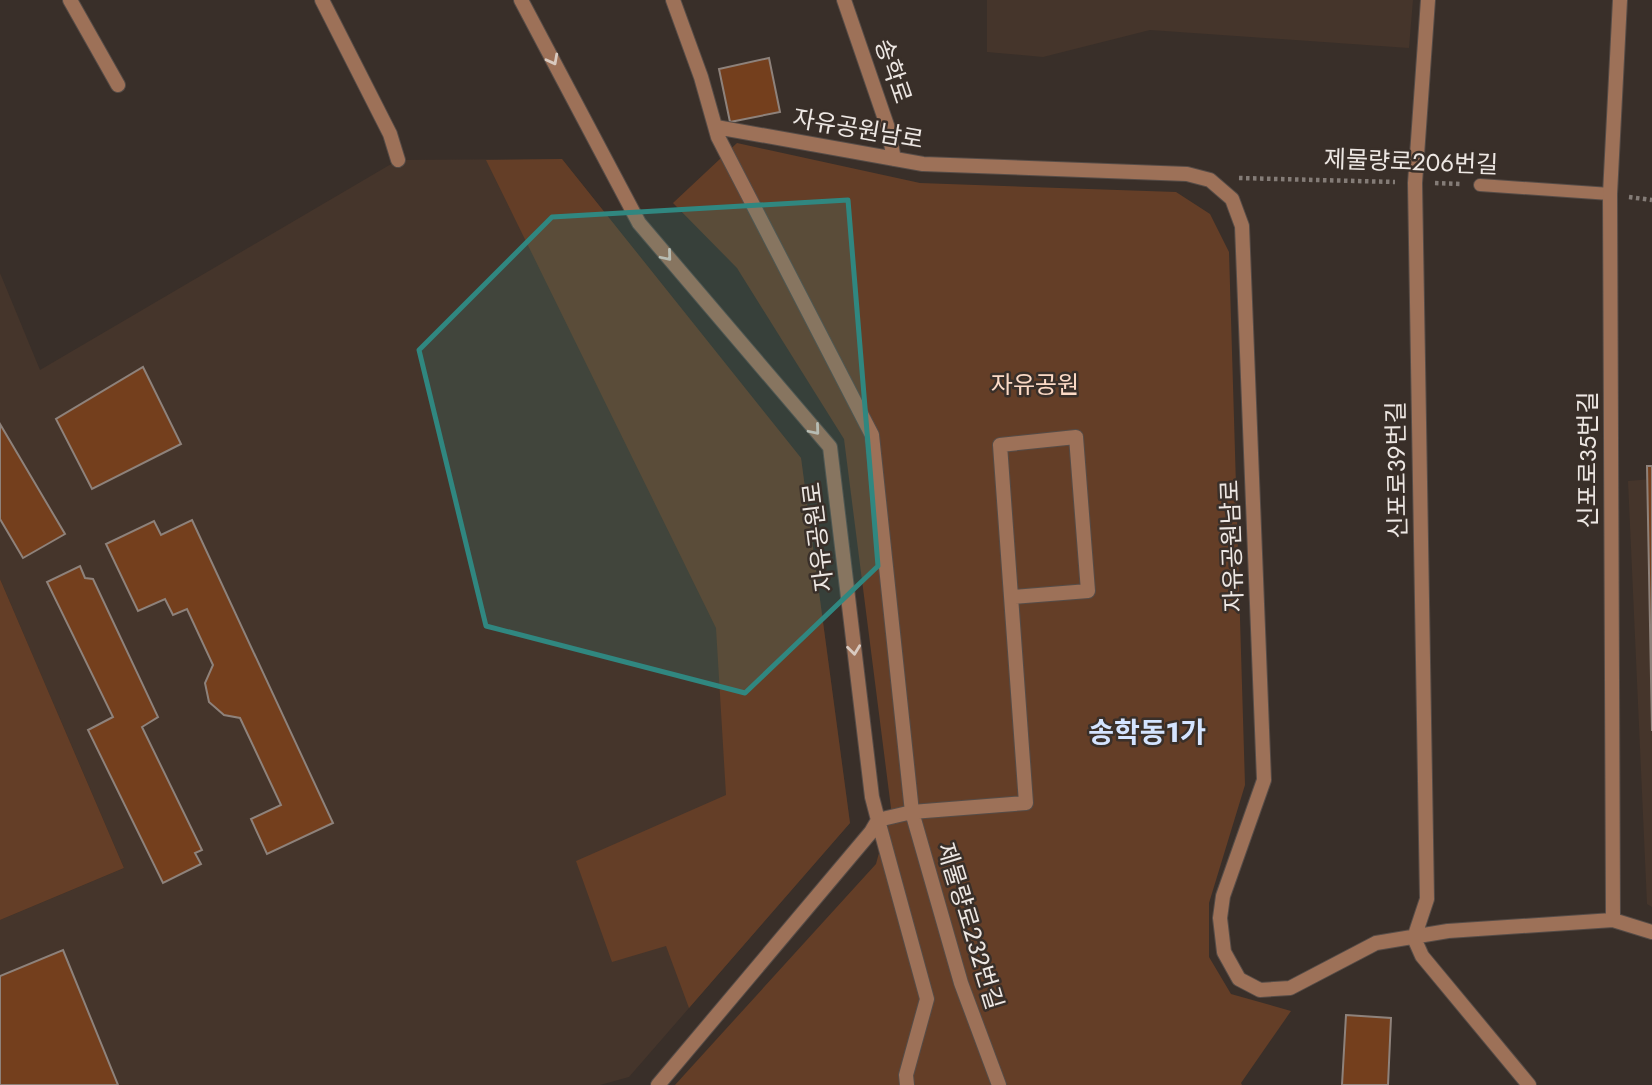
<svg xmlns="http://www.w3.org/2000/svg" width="1652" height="1085" viewBox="0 0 1652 1085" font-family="Jost,'Noto Sans KR',sans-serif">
  <rect width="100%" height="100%" fill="#392f29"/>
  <!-- built -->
  <path fill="#45352b" d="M987,0H1413L1409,48L1150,30L1043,57L987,52Z
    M562,159L801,458L850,823L629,1077L600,1085H0V920L124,868L0,579V273L40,370L398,160Z
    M1652,479V907L1647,904L1628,481Z"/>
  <!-- green -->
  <path fill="#643e27" d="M737,143L920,183L1176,192L1210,214L1229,252L1245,785L1209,903V957L1231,994L1291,1011L1241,1083L1242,1085H675L876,864L891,808L844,439L737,268L673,203Z
    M562,159L801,458L850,823L689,1008L666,946L612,962L576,861L726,795L716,628L486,160Z
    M0,579L124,868L0,920Z"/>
  <!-- building -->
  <path fill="#743f1d" stroke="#8e827b" stroke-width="2" d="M769,58L780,112L730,122L719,69Z
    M143,367L181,444L92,489L56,419Z
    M0,424L65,534L23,558L0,519Z
    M1647,466H1652V731Z
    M192,520L333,823L267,854L251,819L281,805L240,718L224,715L209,702L205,683L213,665L187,609L173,615L165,599L138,611L106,544L154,521L161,535Z
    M80,566L85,578L93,579L158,717L142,727L202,850L195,853L201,864L163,883L88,730L113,717L47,582Z
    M63,950L118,1085H0V976Z
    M1346,1015L1391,1018L1388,1085H1342Z"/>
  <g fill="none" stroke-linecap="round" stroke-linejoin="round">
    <!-- lane casing -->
    <g stroke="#564c47" stroke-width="14">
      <path id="lane" d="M1480,185L1610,194"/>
    </g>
    <!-- street casing -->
    <g stroke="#564c47" stroke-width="16">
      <path id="street" d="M70,0L118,85
        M322,0L390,134L398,160
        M521,0L639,223L830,447L872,797L878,820L871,832L658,1085
        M673,0L701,77L718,137L872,435L912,812L1026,803L1000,445L1076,437L1088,591L1013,597
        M844,0L888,128L894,159
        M1428,0L1415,183L1427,899L1414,938L1422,956L1529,1085
        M716,127L923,164L1187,174L1210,180L1232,199L1242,226L1264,780L1223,896L1220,918L1224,952L1239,979L1260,990L1290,988L1376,943L1448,931L1613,920L1652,932
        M1613,920L1610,194L1620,0
        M907,1085L906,1075L927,999L878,820L912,812L961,983L999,1085"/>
    </g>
    <!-- path -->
    <path stroke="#847c77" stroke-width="4.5" stroke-dasharray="3.5 3.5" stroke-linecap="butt" d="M1239,178L1395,182
      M1435,183L1461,184
      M1629,197L1652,200"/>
    <!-- lane -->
    <use href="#lane" stroke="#9d7158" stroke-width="12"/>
    <!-- street -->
    <use href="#street" stroke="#9d7158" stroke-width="14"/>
  </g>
  <!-- one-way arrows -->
  <defs><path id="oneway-chevron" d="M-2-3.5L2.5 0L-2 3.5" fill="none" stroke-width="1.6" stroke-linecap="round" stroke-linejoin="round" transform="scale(1.75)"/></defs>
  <g stroke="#d9cac0">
    <use href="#oneway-chevron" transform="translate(553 60) rotate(62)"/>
    <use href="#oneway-chevron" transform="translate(667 256) rotate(50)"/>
    <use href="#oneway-chevron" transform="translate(815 430) rotate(50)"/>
    <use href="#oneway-chevron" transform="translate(854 650) rotate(83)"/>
  </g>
  <!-- marked area -->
  <path fill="#308780" fill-opacity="0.2" stroke="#308780" stroke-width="5" stroke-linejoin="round" d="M848,200L878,566L745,693L486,626L419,350L552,217Z"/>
  <g text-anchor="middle" stroke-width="5" stroke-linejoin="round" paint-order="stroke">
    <!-- street labels -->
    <g font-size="24" fill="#ede7e3" stroke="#392f29">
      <text transform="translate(893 71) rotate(71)" y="8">송학로</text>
      <text transform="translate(858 129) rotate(10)" y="8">자유공원남로</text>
      <text transform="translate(1411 162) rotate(2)" y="8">제물량로206번길</text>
      <text transform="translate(1588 460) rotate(-90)" y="8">신포로35번길</text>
      <text transform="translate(1397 470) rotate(-91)" y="8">신포로39번길</text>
      <text transform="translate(818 537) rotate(-97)" y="8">자유공원로</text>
      <text transform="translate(1232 546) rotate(-92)" y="8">자유공원남로</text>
      <text transform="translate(970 926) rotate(73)" y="8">제물량로232번길</text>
    </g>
    <!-- park labels -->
    <g font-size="24" fill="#fcdac6" stroke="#392f29">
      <text x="1035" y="393">자유공원</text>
    </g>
    <!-- quarter labels -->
    <g font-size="28" font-weight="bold" fill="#d4e4ff" stroke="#392f29">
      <text x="1147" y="742">송학동1가</text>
    </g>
  </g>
</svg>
